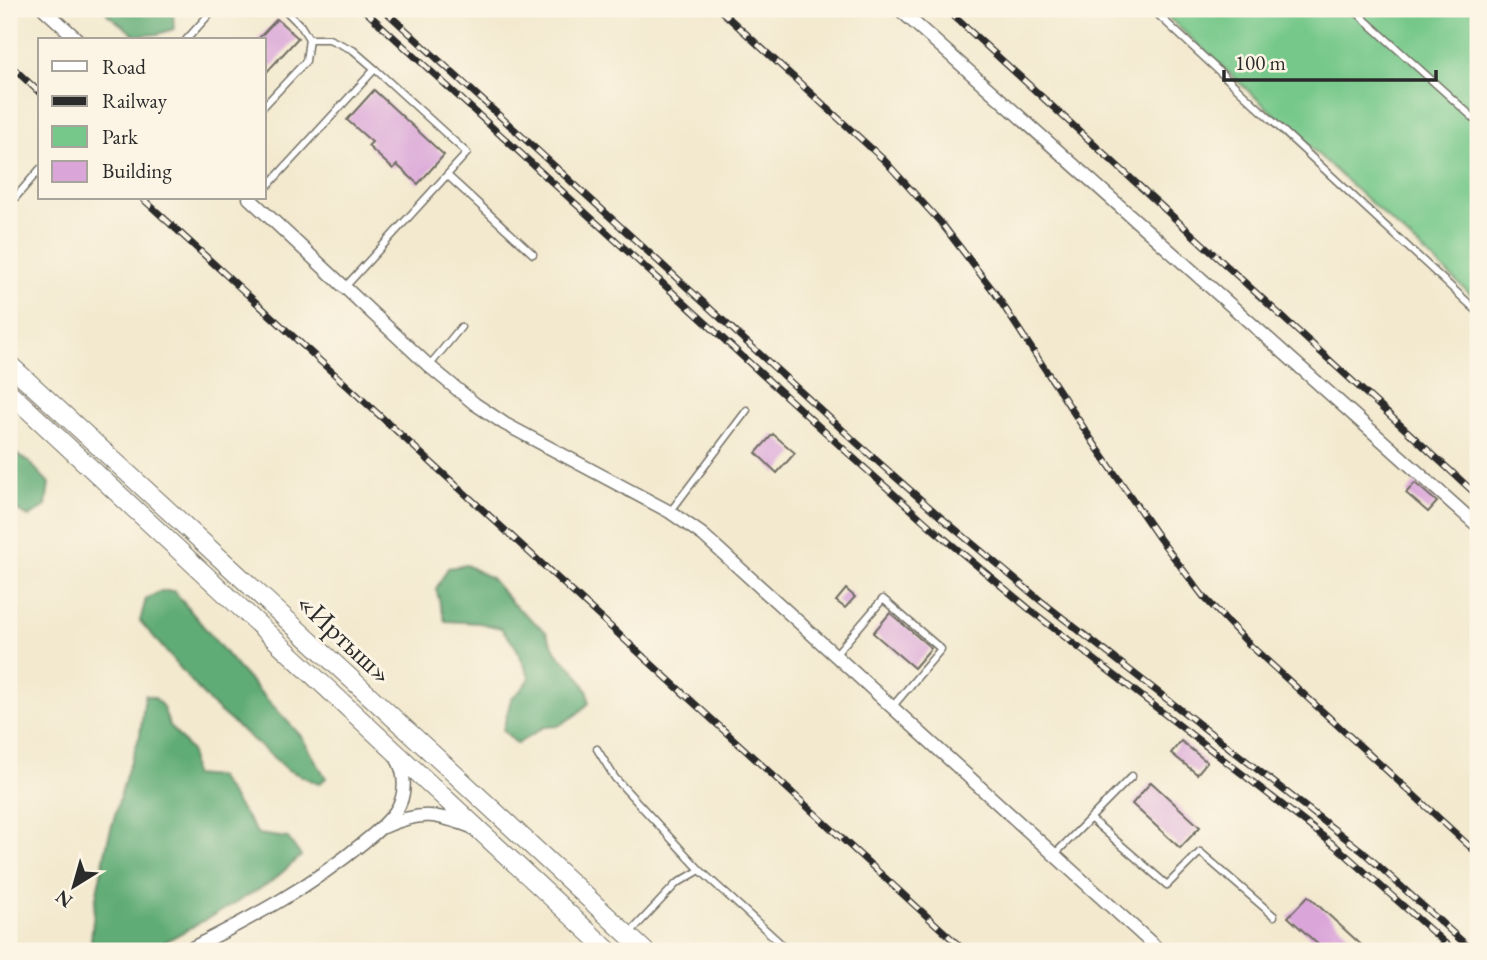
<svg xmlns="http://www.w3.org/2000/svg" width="1487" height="960" viewBox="0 0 1487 960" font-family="'EB Garamond',serif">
  <rect width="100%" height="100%" fill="#fcf5e5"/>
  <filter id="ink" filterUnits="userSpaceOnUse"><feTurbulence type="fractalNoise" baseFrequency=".0143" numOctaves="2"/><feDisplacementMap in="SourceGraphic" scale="14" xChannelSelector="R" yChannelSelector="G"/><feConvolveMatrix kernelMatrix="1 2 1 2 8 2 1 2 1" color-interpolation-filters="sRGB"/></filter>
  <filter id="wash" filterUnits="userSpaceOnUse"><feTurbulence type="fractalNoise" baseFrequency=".00686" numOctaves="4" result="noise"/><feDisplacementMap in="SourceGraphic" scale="28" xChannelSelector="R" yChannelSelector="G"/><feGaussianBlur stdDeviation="1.57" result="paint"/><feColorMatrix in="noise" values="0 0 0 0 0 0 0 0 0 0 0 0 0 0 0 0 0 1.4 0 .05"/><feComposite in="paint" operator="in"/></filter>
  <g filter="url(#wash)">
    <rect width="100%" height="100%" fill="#f3e9cf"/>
    <!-- green -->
    <path fill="#76c88a" stroke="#507a5a" stroke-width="2" d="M1159,9H1478V301Z"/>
    <!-- forest -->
    <path fill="#60ac76" stroke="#466c50" stroke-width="2" d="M106,9H169L173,11L174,29L158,34L136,36L107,14Z
      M9,449L30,463L49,483L46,506L29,517L12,508L9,504Z
      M466,565L491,578L512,603L546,632L556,652L576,672L588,692L589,703L577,714L558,726L544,727L517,744L503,730L511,699L522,689L530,678L516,647L501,628L479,623L445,621L436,589L448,568Z
      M161,591H174L238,668L301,736L326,778L319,784L288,770L211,704L140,621L146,599Z
      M145,695L155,698L163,707L169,725L191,751L193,775L218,777L258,834L288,838L301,856L271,882L216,914L150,950L103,951L91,940L95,902L108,840L126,775L140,735Z"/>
    <g id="blocks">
      <!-- building -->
      <path fill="#daa6d9" d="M277,19L298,38L264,75V40H257Z
        M374,90L444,155L418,184L397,165L393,169L368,146L372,142L347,120Z
        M773,434L795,453L777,473L756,453Z
        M1415,483L1437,502L1428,512L1406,493Z
        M846,589L855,597L845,608L836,601Z
        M890,613L931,648L914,668L873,633Z
        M1181,741L1207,762L1197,774L1171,753Z
        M1151,782L1200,827L1180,848L1132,804Z
        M1308,896L1368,951H1325L1288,917Z"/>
    </g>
  </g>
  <g filter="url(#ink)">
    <use href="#blocks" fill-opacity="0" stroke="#716e64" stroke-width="2"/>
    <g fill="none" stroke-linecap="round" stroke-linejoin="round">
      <!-- lane casing -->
      <g stroke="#716e64" stroke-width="9">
        <path id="lane" d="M1152,9L1478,312
          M1353,9L1478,122
          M186,40L214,9
          M264,106L306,61L309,39L301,26L284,9
          M447,175L533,254
          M264,190L375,69L353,50L329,39H309
          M9,205L40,169
          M345,287L467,153L375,69
          M429,366L461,327
          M670,512L747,410
          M835,655L883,599L941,649L893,706
          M597,749L615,778L700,870L789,951
          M1090,818L1167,885L1200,852L1274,916
          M1054,855L1132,776
          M629,934L676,884L700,870"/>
      </g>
      <!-- street casing -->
      <g stroke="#716e64" stroke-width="15">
        <path id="street" d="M44,9L78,40
          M899,9L1478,526
          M249,198L429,366L475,404L505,424L670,512L703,535L1160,951
          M384,827C422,810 437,814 474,828
          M186,951C248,920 312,886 364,842C375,833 387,824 395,812C407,796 406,773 396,757"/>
      </g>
      <!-- primary casing -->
      <g stroke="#716e64" stroke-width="20">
        <path id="primary" d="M9,364L447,767L645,951
          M9,392L609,951"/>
      </g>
      <!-- lane -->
      <use href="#lane" stroke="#fff" stroke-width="6"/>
      <!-- street -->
      <use href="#street" stroke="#fff" stroke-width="12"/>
      <!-- primary -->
      <use href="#primary" stroke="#fff" stroke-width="18"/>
      <!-- rail casing -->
      <g stroke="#2b2b2b" stroke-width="7">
        <path id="rail" d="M363,9L848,453L933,529L1034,613L1338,848L1454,951
          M383,9L858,444L943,519L1041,601L1362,851L1473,951
          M719,9L885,161L942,224L995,293L1091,439L1159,538L1203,596L1251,646L1478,854
          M946,9L1478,496
          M9,64L40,93
          M142,198L965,951"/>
      </g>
      <!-- rail -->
      <use href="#rail" stroke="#fcf5e5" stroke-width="4.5" stroke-dasharray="13" stroke-linecap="butt"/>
    </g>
  </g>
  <g text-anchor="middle" stroke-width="6" stroke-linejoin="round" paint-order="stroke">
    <!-- street labels -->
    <g font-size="28" fill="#2b2b2b" stroke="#fcf5e5">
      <text transform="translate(345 638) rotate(43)" y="10">«Иртыш»</text>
    </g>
  </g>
  <!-- margin -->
  <rect width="1487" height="960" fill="none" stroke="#fcf5e5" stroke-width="35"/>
  <!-- legend -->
  <rect x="38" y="38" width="228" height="161" fill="#fcf5e5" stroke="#a8a49b" stroke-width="2"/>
  <rect x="52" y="61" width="35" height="10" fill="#ffffff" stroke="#a8a49b" stroke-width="2"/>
  <text x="102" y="74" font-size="21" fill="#2b2b2b">Road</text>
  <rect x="52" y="96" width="35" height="10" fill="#2b2b2b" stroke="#a8a49b" stroke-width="2"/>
  <text x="102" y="108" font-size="21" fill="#2b2b2b">Railway</text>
  <rect x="52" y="126" width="35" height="21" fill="#76c88a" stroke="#a8a49b" stroke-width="2"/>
  <text x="102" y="144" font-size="21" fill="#2b2b2b">Park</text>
  <rect x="52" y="161" width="35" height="21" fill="#daa6d9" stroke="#a8a49b" stroke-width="2"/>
  <text x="102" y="178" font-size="21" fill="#2b2b2b">Building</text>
  <!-- north arrow -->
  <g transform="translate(74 886) rotate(217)" stroke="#fcf5e5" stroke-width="5" paint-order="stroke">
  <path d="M0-5L12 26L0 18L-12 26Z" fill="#2b2b2b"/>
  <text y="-10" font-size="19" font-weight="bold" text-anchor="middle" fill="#2b2b2b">N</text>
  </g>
  <!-- scale -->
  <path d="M1224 70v10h212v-10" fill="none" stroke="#2b2b2b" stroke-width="3.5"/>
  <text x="1235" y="70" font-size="21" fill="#2b2b2b" stroke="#fcf5e5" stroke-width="5" paint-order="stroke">100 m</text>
</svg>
